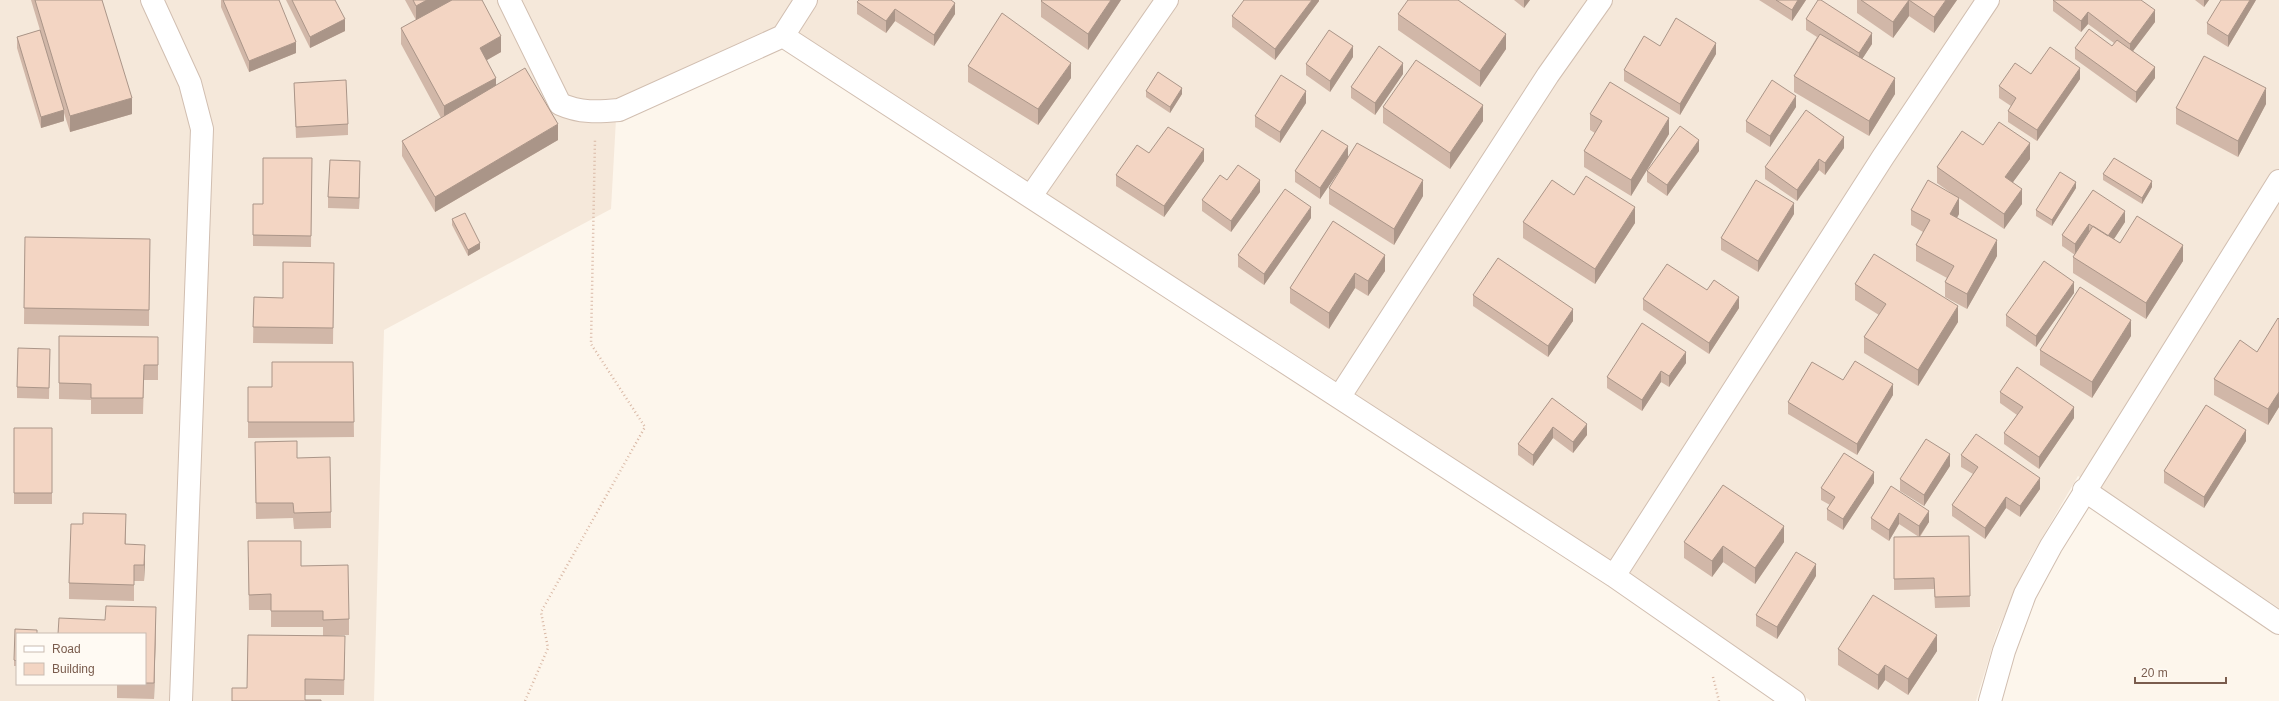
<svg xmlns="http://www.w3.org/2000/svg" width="2279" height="701" viewBox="0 0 2279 701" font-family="Arial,sans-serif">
  <rect width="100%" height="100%" fill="#fdf6ec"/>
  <!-- residential -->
  <path fill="#f5e8da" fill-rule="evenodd" d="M0,0H2279V608L2078,476L2028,562L1997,632L1976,701H1811L1335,382L779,27L617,101L611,209L384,330L374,701H0ZM17,634H145V684H17Z"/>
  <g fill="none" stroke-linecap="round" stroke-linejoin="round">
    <!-- minor casing -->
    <g stroke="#d1beb0" stroke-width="24">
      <path id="minor" d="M152,0L190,83L202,129L181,701
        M509,0L560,104C580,113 598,112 619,110L783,36L806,0
        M783,36L1614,576L1794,701
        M1031,196L1167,0
        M1340,396L1548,75L1601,0
        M2084,490L2279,623
        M1614,576L1883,157L1988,0
        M1990,701L2004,651L2025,594L2051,546L2279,181"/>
    </g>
    <!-- path -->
    <path stroke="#d9b8a5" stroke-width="2.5" stroke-dasharray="1 3" stroke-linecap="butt" d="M1713,677L1719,701
      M525,701L548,648L541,612L645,427L591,344L595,139"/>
    <!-- minor -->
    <use href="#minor" stroke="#fff" stroke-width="22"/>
  </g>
  <!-- wall -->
  <path fill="#d1b7a8" d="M31,0H102L132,114L70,132L64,113V121L41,128L17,48V37L40,30Z
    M221,0H223L296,53L249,72L221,7Z
    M286,0H335L345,31L310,48Z
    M405,0H482L501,52L487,60L496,85L558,140L435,212L402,156V141L441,118L401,44V28L416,20Z
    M1121,0L1088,50L1041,17V1Z
    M1319,0V1L1275,60L1232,27V16Z
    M1514,0H1530L1524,8Z
    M1759,0H1806L1792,21Z
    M1857,0H1957L1934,33L1909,16L1893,38L1857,13Z
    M2053,0L2155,22L2133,51L2155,78L2136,103L2075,59V48L2112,46L2114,43L2088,24L2081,32L2053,11Z
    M2195,0H2209L2204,7Z
    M2256,0L2228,47L2207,34V23Z
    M857,2L955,14L934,46L895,21L886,33L857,14Z
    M1398,14L1506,49L1480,87L1398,30Z
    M1806,19L1872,44L1862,59L1895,94L1869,136L1794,92V76L1817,37L1806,30Z
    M1716,54L1680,115L1624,81V70Z
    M1353,57L1330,92L1306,75V64Z
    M968,66L1071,78L1038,125L968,82Z
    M1403,74L1375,115L1351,98V87Z
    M2031,74L2080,79L2037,141L2008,122V111L2011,106L1999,98V86Z
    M294,83L348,124V135L296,138Z
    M1146,91L1182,94L1170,113L1146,97Z
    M1306,103L1280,143L1255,127V116Z
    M2266,104L2238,157L2176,124V108Z
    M1383,107L1483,121L1450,169L1383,123Z
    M1796,107L1770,147L1746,132V121Z
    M1590,114L1669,134L1631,196L1584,167V151L1595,133L1590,130Z
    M1983,145L2030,159L2013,182L2022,204L2004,229L1959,198V214L1957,218L1997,256L1967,309L1945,297V282L1947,278L1916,261V245L1923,232L1911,225V210L1958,198L1937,183V167Z
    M1844,148L1825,175L1819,170L1797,201L1765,179V167Z
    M1699,151L1667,196L1647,182V171Z
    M1149,153L1204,161L1164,217L1116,186V175Z
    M1348,157L1423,196L1394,245L1329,204V188L1345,161L1320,199L1295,182V171Z
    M312,158L311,247L253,246V204H263Z
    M360,173L359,209L328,208V197Z
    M2103,174L2152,187L2142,204L2103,180Z
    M2076,188L2052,226L2036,216V210Z
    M2093,190L2125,222L2114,239L2120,243L2183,261L2146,319L2073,273V257L2075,255L2062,246V235Z
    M1260,192L1231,232L1202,211V200Z
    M1574,195L1635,223L1595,284L1523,238V222Z
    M1794,214L1758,272L1721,250V238Z
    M1311,218L1264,285L1238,267V255Z
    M452,219L480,249L468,256L452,225Z
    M1333,221L1385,271L1368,296L1355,288L1329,329L1290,303V288Z
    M25,237L150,239L149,326L24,324Z
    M334,263L333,344L253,343L254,297L283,298Z
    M1855,284L1958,322L1918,386L1864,353V337L1879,315L1855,300Z
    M1707,290L1739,308L1709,354L1643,310V299Z
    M2074,293L2036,347L2006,326V315Z
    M1473,295L1573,321L1548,357L1473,306Z
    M2279,319V407L2268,425L2214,395V379L2257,352Z
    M59,336L158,337V380H144L143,414H91V400L59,399Z
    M2131,336L2092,398L2040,365V350Z
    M50,349L49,399L17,398V387Z
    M353,362L354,437L248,438V387H272Z
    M1686,363L1669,387L1661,382L1642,411L1607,388V377Z
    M1843,380L1893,395L1857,455L1788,414V402Z
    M2000,392L2074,418L2039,469L2004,444V433L2017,415L2000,403Z
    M1552,398L1587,435L1573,453L1553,438L1533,466L1518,455V444Z
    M14,428H52V504H14Z
    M2246,441L2204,508L2164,483V471Z
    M255,442L297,458L331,512V528L294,529L293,518L256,519Z
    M1961,455L2040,489L2020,517L2006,508L1985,539L1952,516V505L1973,474L1961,467Z
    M1950,466L1924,506L1900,491V479Z
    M1874,483L1843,530L1827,520V509L1830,505L1821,500V488Z
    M1891,486L1929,522L1920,537L1969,536L1970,607L1935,608L1934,589L1894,590V537H1919L1899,524L1889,541L1871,529V518Z
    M126,530V544L145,561L144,581H134V601L69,599V583Z
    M1684,542H1784L1755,584L1723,562L1712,577L1684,558Z
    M248,557L301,566L349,619V635L323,636V627H271V610H249Z
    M1816,576L1777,639L1756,626V615Z
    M156,623L154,699L117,698V684H145V634Z
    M17,634V666H14V660Z
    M1838,649L1937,651L1908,695L1885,680L1878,690L1838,665Z
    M345,652L344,695H305V700L232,701L247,688Z"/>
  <!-- shaded-wall -->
  <path fill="#aa9588" d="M427,0H455L416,22V6Z
    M1111,0H1121L1088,50V34Z
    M1312,0H1319V1L1275,60V49Z
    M1524,0H1530L1524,8Z
    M1798,0H1806L1792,21V10Z
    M1909,0V16L1893,38V22Z
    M1946,0H1957L1934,33V17Z
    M2204,0H2209L2204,7Z
    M2250,0H2256L2228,47V36Z
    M955,3V14L934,46V35Z
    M895,9V21L886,33V21Z
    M2155,10V22L2130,55V44Z
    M2088,12V24L2081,32V21Z
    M345,19V31L310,48V37Z
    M1872,33V44L1859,64V53Z
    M1506,34V49L1480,87V71Z
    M501,36V52L480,64V48Z
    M296,42V53L249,72V61Z
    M1716,43V54L1680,115V104Z
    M1353,46V57L1330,92V81Z
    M1071,63V78L1038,125V109Z
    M1403,63V74L1375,115V103Z
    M2155,67V78L2136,103V92Z
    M2080,68V79L2037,141V130Z
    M496,78V94L444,122V106Z
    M1895,78V94L1869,136V121Z
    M1182,88V94L1170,113V107Z
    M2266,88V104L2238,157V141Z
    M1306,91V103L1280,143V132Z
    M1796,96V107L1770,147V136Z
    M132,98V114L70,132V116Z
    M1483,105V121L1450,169V153Z
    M64,110V121L41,128V117Z
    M1669,118V134L1631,196V180Z
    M558,124V140L435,212V197Z
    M1844,137V148L1825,175V163Z
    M1699,140V151L1667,196V185Z
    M2030,143V159L2005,193V177Z
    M1348,146V158L1320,199V188Z
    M1204,149V161L1164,217V206Z
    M1819,159V170L1797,201V190Z
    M360,161V173L359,209V198Z
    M1260,180V192L1231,232V221Z
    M1423,180V196L1394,245V229Z
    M2152,181V187L2142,204V198Z
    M2076,182V188L2052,226V220Z
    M2022,189V204L2004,229V214Z
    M1959,198V214L1950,230V214Z
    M1794,203V214L1758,272V261Z
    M1311,207V218L1264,285V274Z
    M1635,207V223L1595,284V269Z
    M2125,211V222L2108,248V236Z
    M2089,224V235L2075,255V244Z
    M1997,240V256L1967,309V294Z
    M480,243V249L468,256V250Z
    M2183,245V261L2146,319V303Z
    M1385,255V271L1368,296V281Z
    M1355,273V288L1329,329V313Z
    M2074,282V293L2036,347V336Z
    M1739,297V308L1709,354V343Z
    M1958,306V322L1918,386V370Z
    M1573,309V321L1548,357V346Z
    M2131,320V336L2092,398V382Z
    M1686,352V363L1669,387V376Z
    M1661,371V382L1642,411V400Z
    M1893,384V395L1857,455V444Z
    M2279,392V407L2268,425V409Z
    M2074,407V418L2039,469V457Z
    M1587,424V435L1573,453V442Z
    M1553,427V438L1533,466V455Z
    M2246,430V441L2204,508V497Z
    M1950,454V466L1924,506V495Z
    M1874,472V483L1843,530V519Z
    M2040,478V489L2020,517V506Z
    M2006,497V508L1985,539V528Z
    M1929,511V522L1919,537V526Z
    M1899,513V524L1889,541V530Z
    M1784,526V542L1755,584V568Z
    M145,545V561L144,581V565Z
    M1723,546V562L1712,577V561Z
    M1816,564V576L1777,639V627Z
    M156,607V623L154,699V683Z
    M1937,635V651L1908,695V679Z
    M1885,665V680L1878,690V675Z"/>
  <!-- building -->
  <path fill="#f3d5c3" stroke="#aa9588" d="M35,0H102L132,98L70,116Z
    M223,0H279L296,42L249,61Z
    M292,0H335L345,19L310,37Z
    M413,0H427L416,6Z
    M452,0H482L501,36L480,48L496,78L444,106L401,28Z
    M859,0H951L955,3L934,35L895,9L886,21L857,2Z
    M1042,0H1111L1088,34L1041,1Z
    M1244,0H1312L1275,49L1232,16Z
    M1408,0H1458L1506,34L1480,71L1398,14Z
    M1776,0H1798L1792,10Z
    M1818,0H1821L1872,33L1859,53L1806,19Z
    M1861,0H1909L1893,22Z
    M1909,0H1946L1934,17Z
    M2053,0H2141L2155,10L2130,44L2088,12L2081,21Z
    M2221,0H2250L2228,36L2207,23Z
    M1002,13L1071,63L1038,109L968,66Z
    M1676,18L1716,43L1680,104L1624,70L1644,36L1660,46Z
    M2089,29L2112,46L2117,40L2155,67L2136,92L2075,48Z
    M40,30L64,110L41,117L17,37Z
    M1329,30L1353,46L1330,81L1306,64Z
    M1820,34L1895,78L1869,121L1794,76Z
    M1379,46L1403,63L1375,103L1351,87Z
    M2050,47L2080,68L2037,130L2008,111L2016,98L1999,86L2015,63L2031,74Z
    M2204,56L2266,88L2238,141L2176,108Z
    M1416,60L1483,105L1450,153L1383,107Z
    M525,68L558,124L435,197L402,141Z
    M1158,72L1182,88L1170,107L1146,91Z
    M1281,75L1306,91L1280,132L1255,116Z
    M346,80L348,124L296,127L294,83Z
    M1772,80L1796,96L1770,136L1746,121Z
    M1610,82L1669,118L1631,180L1584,151L1602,121L1590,114Z
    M1806,110L1844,137L1825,163L1819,159L1797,190L1765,167Z
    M1999,122L2030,143L2005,177L2022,189L2004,214L1937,167L1962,131L1983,145Z
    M1680,126L1699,140L1667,185L1647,171Z
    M1168,127L1204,149L1164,206L1116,175L1137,145L1149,153Z
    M1322,130L1348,146L1320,188L1295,171Z
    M1357,143L1423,180L1394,229L1329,188Z
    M263,158H312L311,236L253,235V204H263Z
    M2114,158L2152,181L2142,198L2103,174Z
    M330,160L360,161L359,198L328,197Z
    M1238,165L1260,180L1231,221L1202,200L1220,175L1227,180Z
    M2060,172L2076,182L2052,220L2036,210Z
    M1586,176L1635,207L1595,269L1523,222L1552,180L1574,195Z
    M1756,180L1794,203L1758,261L1721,238Z
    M1928,180L1959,198L1950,214L1997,240L1967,294L1945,282L1954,266L1916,245L1930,220L1911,210Z
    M1285,189L1311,207L1264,274L1238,255Z
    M2093,190L2125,211L2108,236L2089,224L2075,244L2062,235Z
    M465,213L480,243L468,250L452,219Z
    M2137,216L2183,245L2146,303L2073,257L2093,226L2120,243Z
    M1333,221L1385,255L1368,281L1355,273L1329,313L1290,288Z
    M25,237L150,239L149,310L24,308Z
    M1874,254L1958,306L1918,370L1864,337L1886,304L1855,284Z
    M1498,258L1573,309L1548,346L1473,295Z
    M2044,261L2074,282L2036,336L2006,315Z
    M283,262L334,263L333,328L253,327L254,297L283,298Z
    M1667,264L1707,290L1714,280L1739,297L1709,343L1643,299Z
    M2080,287L2131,320L2092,382L2040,350Z
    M2278,318L2279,319V392L2268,409L2214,379L2240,340L2257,352Z
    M1642,323L1686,352L1669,376L1661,371L1642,400L1607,377Z
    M59,336L158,337V365H144L143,398H91V384L59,383Z
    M18,348L50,349L49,388L17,387Z
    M1855,361L1893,384L1857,444L1788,402L1812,362L1843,380Z
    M272,362H353L354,422H248V387H272Z
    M2017,367L2074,407L2039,457L2004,433L2023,407L2000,392Z
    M1552,398L1587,424L1573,442L1553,427L1533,455L1518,444Z
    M2206,405L2246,430L2204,497L2164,471Z
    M14,428H52V493H14Z
    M1976,434L2040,478L2020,506L2006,497L1985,528L1952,505L1978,467L1961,455Z
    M1926,439L1950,454L1924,495L1900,479Z
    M297,441V458L330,457L331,512L294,513L293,503H256L255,442Z
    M1844,453L1874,472L1843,519L1827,509L1835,497L1821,488Z
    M1723,485L1784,526L1755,568L1723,546L1712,561L1684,542Z
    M1891,486L1929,511L1919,526L1899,513L1889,530L1871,518Z
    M83,513L126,514L125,544L145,545L144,565H134V585L69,583L71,524H83Z
    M1969,536L1970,596L1935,597L1934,578L1894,579V537Z
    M248,541H301V566L348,565L349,619L323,620V611H271V594L249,595Z
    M1796,552L1816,564L1777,627L1756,615Z
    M1873,595L1937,635L1908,679L1885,665L1878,675L1838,649Z
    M106,606L156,607L154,683H145V634H58L59,618L105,620Z
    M15,629L37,630V634H17V661L14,660Z
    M248,635L345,636L344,680L305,679V700H321V701H232V688H247Z"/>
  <!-- legend -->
  <rect x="16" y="633" width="130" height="52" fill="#fffaf3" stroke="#cabbb1"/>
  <rect x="24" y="646" width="20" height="6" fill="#ffffff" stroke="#cabbb1"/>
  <text x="52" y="653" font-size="12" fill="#7a5c4d">Road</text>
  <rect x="24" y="663" width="20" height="12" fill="#f3d5c3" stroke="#cabbb1"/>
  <text x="52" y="673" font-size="12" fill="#7a5c4d">Building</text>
  <!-- scale -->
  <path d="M2135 677v6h91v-6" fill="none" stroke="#7a5c4d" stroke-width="2"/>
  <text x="2141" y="677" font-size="12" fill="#7a5c4d" stroke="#fffaf3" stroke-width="3" paint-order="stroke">20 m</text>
</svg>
